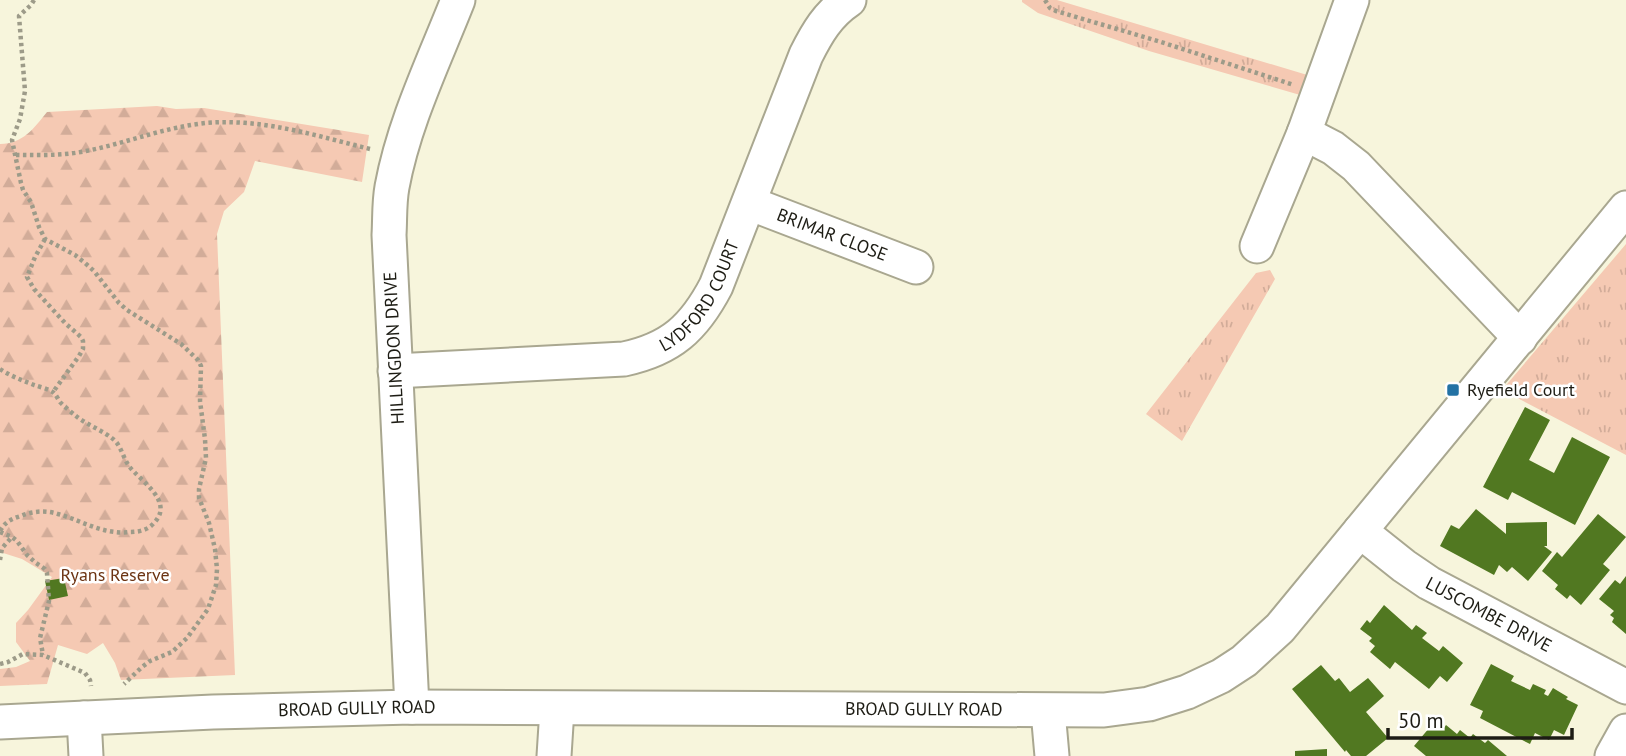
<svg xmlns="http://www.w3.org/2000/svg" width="1626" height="756" viewBox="0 0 1626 756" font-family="'PT Sans',sans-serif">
  <defs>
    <pattern id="grass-tufts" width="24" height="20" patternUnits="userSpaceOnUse" patternTransform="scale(1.75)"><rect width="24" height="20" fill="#f5c9b3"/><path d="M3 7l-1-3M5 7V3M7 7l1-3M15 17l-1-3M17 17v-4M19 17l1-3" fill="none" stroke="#d2ac99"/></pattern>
    <pattern id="forest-firs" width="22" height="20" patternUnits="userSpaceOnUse" patternTransform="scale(1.75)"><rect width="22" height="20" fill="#f5c9b3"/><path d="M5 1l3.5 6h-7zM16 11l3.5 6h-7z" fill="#d2ac99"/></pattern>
  </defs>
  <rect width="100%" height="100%" fill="#f7f5dc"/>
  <!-- grass -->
  <path fill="url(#grass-tufts)" d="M1022,0H1057L1314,77L1307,97L1149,51L1038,13L1022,2Z
    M1626,244V455L1502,390Z
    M1270,270L1275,279L1182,441L1146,414L1256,273Z"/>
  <!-- forest -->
  <path fill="url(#forest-firs)" d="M157,106L176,109L204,108L369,135L362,182L255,161L244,192L224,211L217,234L235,675L121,680L115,663L103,643L87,654L58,645L47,684L0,686V669L16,667L30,661L16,642V623L28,610L52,577L22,559L0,552V144C23,144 34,128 47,112Z"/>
  <!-- building -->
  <path fill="#517821" d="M1525,407L1550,420L1529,460L1554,473L1572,437L1610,457L1575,525L1512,492L1508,500L1483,487Z
    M1476,509L1506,534V523L1547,522V546H1544L1552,552L1528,581L1512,567L1507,572L1499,565L1494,575L1440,546L1451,525L1459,529Z
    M1598,514L1626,537L1603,564L1610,570L1581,605L1570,595L1567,599L1555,589L1558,585L1542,571L1557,552L1562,557Z
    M1626,576V634L1612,622L1614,618L1610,615L1614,611L1599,599L1615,580L1620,584Z
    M64,578L68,596L49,600L45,581Z
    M1384,605L1412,630L1416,625L1427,633L1422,638L1439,651L1443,646L1463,663L1447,682L1440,676L1429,689L1395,662L1390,669L1370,652L1375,646L1369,641L1372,638L1360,629L1367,620L1370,623Z
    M1491,664L1514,676L1511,681L1530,690L1533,684L1546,690L1544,694L1548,696L1553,688L1568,697L1566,699L1578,705L1564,735L1554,730L1549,740L1535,733L1530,744L1480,718L1483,711L1470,705Z
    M1321,665L1335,681L1339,678L1350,692L1368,678L1384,696L1366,712L1388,738L1366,756H1351L1346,750L1345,752L1292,689Z
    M1435,721L1444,728L1446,725L1457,734L1460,730L1470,738L1473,734L1485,743L1488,740L1507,756H1426L1414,746Z
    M1327,749V756H1295V751Z"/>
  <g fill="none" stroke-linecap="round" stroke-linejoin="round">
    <!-- minor casing -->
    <g stroke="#a9a790" stroke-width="37">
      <g id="minor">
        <path d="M1352,0L1304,133L1333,148L1356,166L1520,338"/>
        <path id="s1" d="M749,203L916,267"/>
        <path d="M1257,246L1304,133"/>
        <path id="s2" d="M395,371L624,359C671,349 694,328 716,286L806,55C817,33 828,14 849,0"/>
        <path id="s3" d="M1360,531L1404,566L1429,583L1626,687"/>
        <path d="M412,707L389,235C390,219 389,203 392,187C404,122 434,61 458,0"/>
        <path d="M1048,711L1052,756"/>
        <path d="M84,718L86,756"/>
        <path id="s4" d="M0,722L213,712L412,707L1104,710L1149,704L1187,692L1221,676L1244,661L1280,628L1626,208"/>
        <path d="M554,756L557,709"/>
        <path d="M1612,756L1626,731"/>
      </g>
    </g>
    <!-- path -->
    <path stroke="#9d9b89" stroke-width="4.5" stroke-dasharray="3.5 3.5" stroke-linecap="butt" d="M34,0L31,5L19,16L25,91L20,119L12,140L21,183L23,190L31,202L39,227L45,239L75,255L85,263L94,271L119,303L127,310L181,344L198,360L201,366L200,401L205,439L206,458L199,489V498L209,523L215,549L217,569L216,585L208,609L187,638L172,652L150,661L142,667L124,684
      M1045,0L1050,8L1056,11L1161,42L1294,85
      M16,155C39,155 63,156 86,151C127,143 165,127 206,123C262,118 317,136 370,149
      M45,239L35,257L27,277L34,289L65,323L81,337L83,341V349L79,356L53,392
      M0,369C10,376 22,380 34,385C40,387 49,389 54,393C56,395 58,399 60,402C65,407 71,412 76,416C87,425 102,430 113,439C121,445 123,458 129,466C140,481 175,501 154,523C148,530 139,532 130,532C103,535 83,521 58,514C46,510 32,511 21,516C11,519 5,522 0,531
      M0,532L12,537L17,541L27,555L36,563L45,569L47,573L49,601L40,638L43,655
      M0,560L2,548L12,537
      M0,664L8,662L23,654L43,655L85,673L90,680L91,686"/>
    <!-- minor -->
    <use href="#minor" stroke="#fff" stroke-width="33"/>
  </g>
  <!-- markers -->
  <rect fill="#2372a4" stroke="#fff" stroke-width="2.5" x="1446" y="383" width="14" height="14" rx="3.5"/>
  <g text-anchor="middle" stroke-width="5" stroke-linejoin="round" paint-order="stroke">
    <!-- street labels -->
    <g font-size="18" fill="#1d1c14" stroke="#fff">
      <text dy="6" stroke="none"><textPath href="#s1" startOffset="89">BRIMAR CLOSE</textPath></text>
      <text dy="6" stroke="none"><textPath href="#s2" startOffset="334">LYDFORD COURT</textPath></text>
      <text transform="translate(394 348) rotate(-93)" y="6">HILLINGDON DRIVE</text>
      <text dy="6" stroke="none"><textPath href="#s3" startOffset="154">LUSCOMBE DRIVE</textPath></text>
      <text dy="6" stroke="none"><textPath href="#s4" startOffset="357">BROAD GULLY ROAD</textPath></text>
      <text dy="6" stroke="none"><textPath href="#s4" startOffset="924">BROAD GULLY ROAD</textPath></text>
    </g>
    <!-- poi labels -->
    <g font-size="18" fill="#1d1c14" stroke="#fff" text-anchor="start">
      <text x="1467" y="396">Ryefield Court</text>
    </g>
    <!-- park labels -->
    <g font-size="18" fill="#6c3413" stroke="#fff">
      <text x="115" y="581">Ryans Reserve</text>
    </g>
  </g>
  <!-- scale -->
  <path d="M1388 728v10h184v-10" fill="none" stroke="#1d1c14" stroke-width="3.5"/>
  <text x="1398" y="728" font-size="21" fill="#1d1c14" stroke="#ffffff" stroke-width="5" paint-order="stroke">50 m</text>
</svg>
